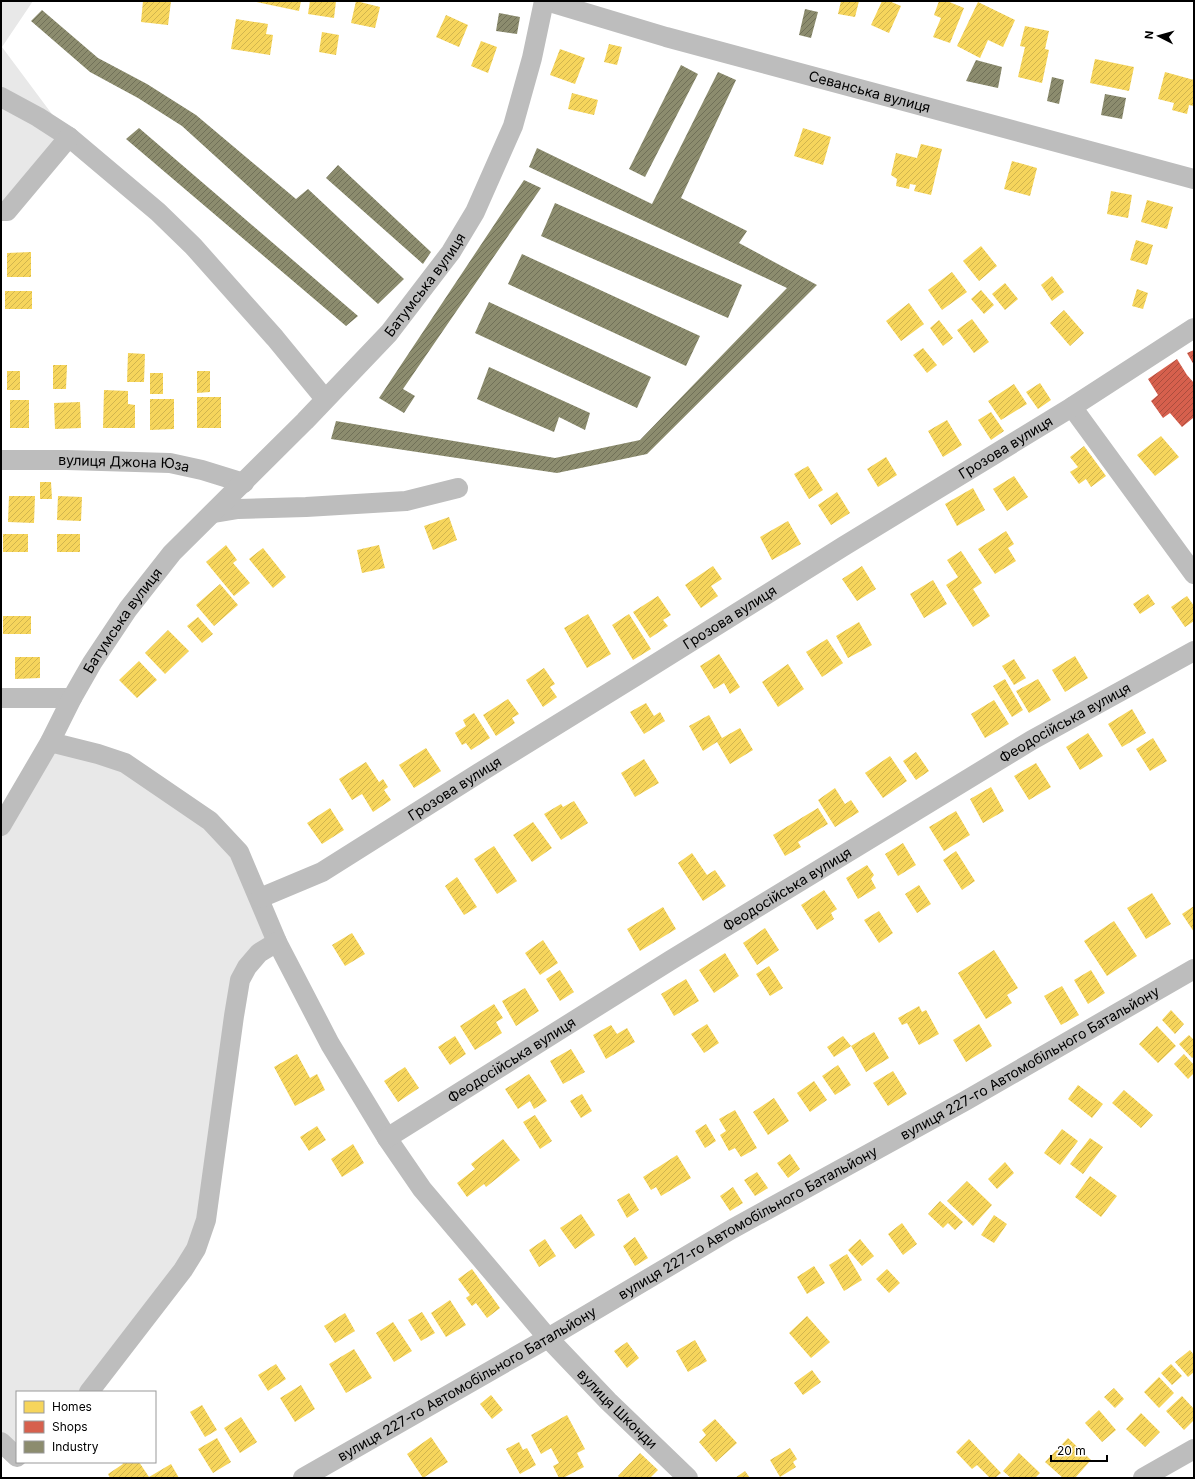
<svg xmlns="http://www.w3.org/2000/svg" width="1195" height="1479" viewBox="0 0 1195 1479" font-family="Inter,sans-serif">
  <defs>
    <pattern id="homes-hatch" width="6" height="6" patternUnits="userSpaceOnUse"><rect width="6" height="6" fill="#f6d55c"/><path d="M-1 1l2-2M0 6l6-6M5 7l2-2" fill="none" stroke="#d1b54e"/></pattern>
    <pattern id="shops-hatch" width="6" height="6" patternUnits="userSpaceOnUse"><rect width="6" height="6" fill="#d6604d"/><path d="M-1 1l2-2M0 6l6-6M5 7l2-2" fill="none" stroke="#ab4d3e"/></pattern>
    <pattern id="industry-hatch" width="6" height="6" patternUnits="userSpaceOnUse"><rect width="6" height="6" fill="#8c8c6e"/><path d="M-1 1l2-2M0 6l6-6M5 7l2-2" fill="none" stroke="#707058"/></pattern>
  </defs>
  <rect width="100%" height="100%" fill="#fff"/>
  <!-- grass -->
  <path fill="#e8e8e8" d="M1,1H33L2,47L69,137L1,211Z
    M50,742L98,754L239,852L277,942L247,967L206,1220L89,1392H17V1457L1,1442V826Z"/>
  <!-- homes -->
  <path fill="url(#homes-hatch)" d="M143,1H171L168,25L141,22Z
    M252,1H301L299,11Z
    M310,1H336L334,18L308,14Z
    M356,1L380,7L375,28L351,23Z
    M841,1H859L855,17L838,14Z
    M882,1H889L901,6L889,33L871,25Z
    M939,1H947L964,8L950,43L933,37L941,18L934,15Z
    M978,2L1015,20L1003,47L988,40L980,58L957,46Z
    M446,15L468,25L459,47L436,37Z
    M236,19L268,24L266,34L273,35L270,55L231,49Z
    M1025,26L1049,31L1045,49L1049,50L1042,83L1018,77L1025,47L1020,46Z
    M322,32L339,35L336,55L319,52Z
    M481,41L497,47L488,73L471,66Z
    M609,44L622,47L617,65L604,62Z
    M560,49L585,58L575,84L550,75Z
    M1095,59L1134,67L1129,91L1090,83Z
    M1165,72L1194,80V106L1189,105L1187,114L1172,110L1174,103L1158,99Z
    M572,93L598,100L594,115L568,109Z
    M803,128L831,137L823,165L794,156Z
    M921,144L942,149L931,195L914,191L916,185L910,184L909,189L896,186L897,179L891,175L896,153L917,158Z
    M1012,161L1037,168L1030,196L1004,189Z
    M1111,191L1132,195L1128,218L1107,214Z
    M1147,200L1173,207L1167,229L1141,222Z
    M1136,240L1153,245L1147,265L1130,260Z
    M981,246L997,266L979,281L963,261Z
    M31,252V277H7V253Z
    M952,272L967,292L942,310L928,290Z
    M1052,276L1064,292L1052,301L1041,285Z
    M1005,283L1018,299L1005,310L992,294Z
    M1137,289L1148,293L1143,309L1132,306Z
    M981,290L994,305L984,314L971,299Z
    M5,291H32V309H5Z
    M909,303L924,324L901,341L886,321Z
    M1064,310L1084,333L1070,346L1050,323Z
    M972,319L989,342L974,353L957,330Z
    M939,320L953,338L943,346L930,328Z
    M923,348L937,365L927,373L913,355Z
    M128,353L145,354L144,382H127Z
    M53,365H67L66,389H53Z
    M7,371H20V390H7Z
    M197,371H210V392L197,393Z
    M150,373H163V394H150Z
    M1040,383L1051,400L1038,409L1026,392Z
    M1014,384L1027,404L1001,420L988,401Z
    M104,390L128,391V404L135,405V428H103Z
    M197,397H221V428H197Z
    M150,399H174V429L150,430Z
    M10,400H29V428H10Z
    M80,402L81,428L55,429L54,403Z
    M991,412L1004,431L991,440L978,420Z
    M947,420L962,445L943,457L928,431Z
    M1161,436L1179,457L1155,476L1137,455Z
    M1084,446L1106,476L1091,487L1086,479L1079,484L1070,472L1078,467L1070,457Z
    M886,457L897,475L878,487L867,469Z
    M808,466L823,490L809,499L794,474Z
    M1014,476L1028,497L1007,511L993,489Z
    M40,482H51L52,499H40Z
    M973,488L985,510L957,526L945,504Z
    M837,492L850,513L831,525L818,505Z
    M9,496H35L34,523L8,522Z
    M58,496L82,497L81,521L57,520Z
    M449,517L457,540L433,550L424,526Z
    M788,521L801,544L772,560L760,537Z
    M1006,531L1014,544L1008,548L1016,561L995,574L978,549Z
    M3,534H28V552H3Z
    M57,534H80V552H57Z
    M226,545L237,560L233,563L250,583L234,596L206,562Z
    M379,545L385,568L362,573L357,550Z
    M263,548L286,577L273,588L249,559Z
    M961,551L982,583L973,589L990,616L973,627L946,585L958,577L947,560Z
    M713,566L722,579L711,586L718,596L701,608L685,585Z
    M862,566L876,589L857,601L842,579Z
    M933,580L947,604L924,618L910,594Z
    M220,584L238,605L214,626L196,605Z
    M1148,594L1155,604L1140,614L1133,604Z
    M658,596L671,615L663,620L668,626L650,638L633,612Z
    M1187,596L1194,606V621L1185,627L1171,607Z
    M588,614L611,654L587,668L564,628Z
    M629,614L651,649L633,660L612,625Z
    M3,616H31V634H3Z
    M198,617L213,634L202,643L187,626Z
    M859,622L872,645L848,658L836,636Z
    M168,630L189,651L165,674L145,653Z
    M827,639L843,663L822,677L806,652Z
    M719,654L740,687L730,694L724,683L714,689L700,666Z
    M1075,656L1088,678L1065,692L1052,670Z
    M15,657H40V678L15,679Z
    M1014,659L1026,678L1014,685L1002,666Z
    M139,661L157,680L137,698L119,680Z
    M788,664L804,689L778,707L762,682Z
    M544,668L555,684L550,687L557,697L543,707L526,680Z
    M1005,679L1023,710L1012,717L993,686Z
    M1038,679L1051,700L1029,713L1016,691Z
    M508,699L519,714L512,718L515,723L496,736L483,715Z
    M994,700L1009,724L985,738L971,714Z
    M646,703L654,716L660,712L665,721L644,734L630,712Z
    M1132,709L1146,733L1122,747L1108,724Z
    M474,713L490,738L471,750L466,743L462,745L455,733L466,726L463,720Z
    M709,715L722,738L740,728L753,750L730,764L717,742L703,751L689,726Z
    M1088,733L1103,756L1080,770L1066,747Z
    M1153,738L1167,761L1150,771L1136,749Z
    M426,748L441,771L414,788L399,765Z
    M916,752L929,771L916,780L903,761Z
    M890,756L907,781L883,798L865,773Z
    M644,759L659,783L635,797L621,773Z
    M366,762L379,782L383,779L388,787L384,790L391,800L373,812L362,794L352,800L339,779Z
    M1036,763L1051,787L1029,800L1014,776Z
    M991,787L1004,811L983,823L970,799Z
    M835,788L845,804L851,800L859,812L835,827L818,800Z
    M574,801L588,823L561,840L544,814L561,804L563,807Z
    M330,808L344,830L322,844L307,823Z
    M818,808L828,824L798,842L801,847L785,856L773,835Z
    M956,811L970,835L944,851L929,827Z
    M533,822L552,848L532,862L513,835Z
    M903,843L916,865L898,876L885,854Z
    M494,846L517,881L497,894L474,859Z
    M956,851L975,881L962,890L943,860Z
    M692,853L707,875L715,870L726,886L703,901L678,863Z
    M867,865L874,875L871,879L876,888L858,899L846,878Z
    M457,877L477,907L464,915L445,886Z
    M919,885L931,904L917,913L905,894Z
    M824,890L837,909L831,913L834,919L817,930L801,905Z
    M1152,893L1171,924L1146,939L1127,908Z
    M1194,906V932L1182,914Z
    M663,907L676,929L640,951L627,929Z
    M879,911L893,933L879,943L864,920Z
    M1114,921L1137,956L1107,976L1084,941Z
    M765,928L779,950L757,965L743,943Z
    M352,933L365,954L345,966L332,945Z
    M543,940L558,963L540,975L525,953Z
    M994,950L1018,988L1007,995L1012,1003L986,1019L958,973Z
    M725,953L739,976L714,993L699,970Z
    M769,966L783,988L770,996L756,974Z
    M560,970L574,992L560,1001L546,979Z
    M1091,970L1105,993L1088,1004L1074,980Z
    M686,979L699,1001L674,1016L661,994Z
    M1062,986L1079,1015L1061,1025L1044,996Z
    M525,988L539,1011L516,1026L502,1001Z
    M494,1004L503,1018L496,1022L502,1033L475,1050L460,1026Z
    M919,1006L922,1012L926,1010L939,1034L919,1045L907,1023L902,1025L898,1018Z
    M1171,1010L1184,1024L1175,1034L1162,1020Z
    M707,1024L719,1043L704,1053L691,1034Z
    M979,1024L992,1046L966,1062L953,1040Z
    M611,1025L617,1034L627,1028L635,1042L606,1059L593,1035Z
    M1157,1026L1176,1046L1158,1063L1139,1044Z
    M874,1032L889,1058L866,1072L851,1046Z
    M1189,1035L1194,1040V1056L1192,1058L1179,1044Z
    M455,1036L466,1054L450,1065L438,1047Z
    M843,1036L851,1046L834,1057L827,1047Z
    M571,1049L585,1072L563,1084L550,1061Z
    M297,1054L310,1078L317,1074L325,1090L295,1106L274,1067Z
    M1184,1054L1194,1065V1073L1188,1079L1174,1064Z
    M838,1065L851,1085L835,1095L822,1076Z
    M405,1067L419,1088L398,1102L384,1081Z
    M893,1071L907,1094L888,1106L873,1083Z
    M529,1074L547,1101L534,1109L530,1101L518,1109L505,1089Z
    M814,1081L827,1100L810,1112L797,1093Z
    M1078,1085L1103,1104L1092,1118L1068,1099Z
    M1124,1090L1153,1115L1141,1128L1112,1103Z
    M582,1094L592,1111L581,1118L570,1101Z
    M774,1098L789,1121L768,1135L753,1112Z
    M735,1110L757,1148L741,1157L735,1148L729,1151L720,1135L726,1131L719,1119Z
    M535,1115L552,1141L540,1149L523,1122Z
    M706,1124L716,1141L705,1148L695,1131Z
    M317,1126L326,1140L309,1151L300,1137Z
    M1062,1129L1078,1141L1060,1165L1044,1153Z
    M1090,1138L1103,1147L1083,1174L1070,1164Z
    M503,1139L520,1160L486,1187L484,1184L467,1197L457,1183L475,1169L471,1164Z
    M353,1144L364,1163L342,1177L331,1159Z
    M790,1154L800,1169L788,1178L777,1163Z
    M677,1155L691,1178L661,1196L656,1187L651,1190L643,1177Z
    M1005,1162L1014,1173L997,1189L988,1179Z
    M757,1172L768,1188L755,1196L744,1180Z
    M1090,1176L1117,1196L1101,1217L1075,1197Z
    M967,1181L992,1205L973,1226L947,1201Z
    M733,1187L743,1203L730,1211L720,1196Z
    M629,1193L639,1210L627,1218L617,1200Z
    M940,1201L963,1222L955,1230L948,1223L943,1228L928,1214Z
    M581,1214L595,1235L575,1249L560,1228Z
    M994,1215L1007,1224L994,1243L981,1235Z
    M902,1223L917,1244L903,1255L888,1234Z
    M635,1237L648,1258L635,1266L623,1246Z
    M545,1239L556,1256L539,1267L529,1250Z
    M860,1239L874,1256L862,1266L848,1250Z
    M847,1254L862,1280L844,1291L829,1265Z
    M814,1266L825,1283L807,1294L797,1277Z
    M472,1269L500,1308L487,1318L476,1303L472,1306L466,1298L470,1295L458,1279Z
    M887,1269L900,1283L889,1293L876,1279Z
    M450,1300L466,1325L446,1337L431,1313Z
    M422,1312L435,1333L421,1341L408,1320Z
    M345,1313L355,1331L335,1343L324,1326Z
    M807,1316L830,1342L811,1358L789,1333Z
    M393,1322L412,1351L394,1362L376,1333Z
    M695,1340L707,1361L688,1372L676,1351Z
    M627,1342L639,1358L627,1368L614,1351Z
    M354,1349L372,1378L346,1393L329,1364Z
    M1190,1350L1194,1355V1372L1188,1377L1175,1362Z
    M276,1364L286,1379L268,1391L258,1375Z
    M1171,1364L1182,1376L1172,1385L1161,1373Z
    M812,1370L821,1382L803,1395L794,1383Z
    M1159,1377L1174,1393L1159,1408L1144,1392Z
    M301,1385L315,1409L295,1422L280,1398Z
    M1114,1388L1124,1399L1115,1408L1104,1397Z
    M491,1395L503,1410L492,1419L480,1404Z
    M1182,1396L1194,1409V1420L1184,1430L1166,1411Z
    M202,1405L217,1430L205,1437L190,1412Z
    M1099,1410L1116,1430L1102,1442L1085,1423Z
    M1141,1413L1160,1432L1145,1447L1126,1429Z
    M567,1415L585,1449L577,1453L584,1467L563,1478H559L553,1466L559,1463L551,1448L541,1454L531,1435Z
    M241,1417L257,1442L240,1453L224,1428Z
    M715,1419L737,1443L716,1462L699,1442L706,1435L702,1430Z
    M431,1437L448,1462L423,1478L407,1454Z
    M217,1438L231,1462L213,1473L198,1449Z
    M1068,1438L1091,1460L1075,1478H1063L1045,1462Z
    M969,1439L1001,1473L995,1478H990L977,1465L972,1469L956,1452Z
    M519,1442L523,1450L527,1448L536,1465L520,1474L506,1449Z
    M790,1448L797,1459L793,1462L796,1467L780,1477L770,1460Z
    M640,1453L658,1470L650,1478H620L618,1476Z
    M1019,1453L1040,1473L1035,1478H1011L1003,1471Z
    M122,1462H139L149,1477L171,1464L179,1478H110L108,1474L123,1464Z
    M745,1471L750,1478H735Z"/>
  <!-- shops -->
  <path fill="url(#shops-hatch)" d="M1194,350V365L1187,353Z
    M1177,359L1187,375L1194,383V419L1193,418L1182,427L1170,413L1163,418L1151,401L1158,395L1148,379Z"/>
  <!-- industry -->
  <path fill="url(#industry-hatch)" d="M805,9L818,12L811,38L799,35Z
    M42,10L98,58L147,84L196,115L296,199L308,189L404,279L378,304L182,126L138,98L90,72L31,21Z
    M499,13L520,17L517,34L496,31Z
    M976,60L1002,67L998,88L966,81Z
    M681,65L698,74L645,177L629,169Z
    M718,72L736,80L681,198L747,231L739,243L817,285L647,454L557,473L331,439L336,421L555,458L640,440L787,288L529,167L537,148L652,204Z
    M1052,77L1064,80L1059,104L1047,101Z
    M1105,94L1126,98L1122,119L1101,115Z
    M139,128L358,316L346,326L126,139Z
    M338,165L431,252L423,264L326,178Z
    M524,180L541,188L403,389L415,396L404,413L379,398Z
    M555,203L742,285L728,318L541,236Z
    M522,254L700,336L686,366L508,284Z
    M489,302L651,377L637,408L475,333Z
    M489,367L590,413L585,430L559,417L554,432L477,399Z"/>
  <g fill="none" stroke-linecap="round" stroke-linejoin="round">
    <!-- minor -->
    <g stroke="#bdbdbd" stroke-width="20">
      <path id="s1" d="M546,1L666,37L1194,179"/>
      <path d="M1,97L38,117L69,137L158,212L193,246L275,338L325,399"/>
      <path d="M1,211H7L69,137"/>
      <path d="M1072,407L1194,574"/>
      <path id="s2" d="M1,460H67L170,463L202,470L244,483"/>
      <path d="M214,513L238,509L306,507L406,501L458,488"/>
      <path d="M1,698H72"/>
      <path id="s3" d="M50,742L98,754L125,763L210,821L239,852L277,942L330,1044L387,1138L422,1189L548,1338L608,1401L688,1478"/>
      <path id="s4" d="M1,826L50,742L72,698L92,663L128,609L172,553L305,421L389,333L451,252L475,212L513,126L532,58L544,1"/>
      <path id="s5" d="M260,898L322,872L479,773L636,676L844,546L1072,407L1194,328"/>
      <path id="s6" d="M387,1138L671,960L1032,740L1194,651"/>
      <path d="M89,1392L183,1270L196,1249L206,1220L234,1016L240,980L247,967L259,953L277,942"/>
      <path d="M1,1442L17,1457"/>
      <path id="s7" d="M303,1478L548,1338L732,1229L965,1101L1194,969"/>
      <path d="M1143,1478L1194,1449"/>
    </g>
  </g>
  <g text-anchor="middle" stroke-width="4" stroke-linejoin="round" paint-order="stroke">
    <!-- street labels -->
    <g font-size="14" fill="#000" stroke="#fff">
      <text dy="5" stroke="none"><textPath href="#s1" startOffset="336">Севанська вулиця</textPath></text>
      <text dy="5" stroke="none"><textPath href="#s4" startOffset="692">Батумська вулиця</textPath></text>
      <text dy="5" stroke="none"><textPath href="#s5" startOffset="872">Грозова вулиця</textPath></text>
      <text dy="5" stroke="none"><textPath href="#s2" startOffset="123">вулиця Джона Юза</textPath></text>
      <text dy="5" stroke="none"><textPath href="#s5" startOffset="548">Грозова вулиця</textPath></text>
      <text dy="5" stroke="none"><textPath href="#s4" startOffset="239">Батумська вулиця</textPath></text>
      <text dy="5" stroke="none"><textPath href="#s6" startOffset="795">Феодосійська вулиця</textPath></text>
      <text dy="5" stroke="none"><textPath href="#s5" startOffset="224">Грозова вулиця</textPath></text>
      <text dy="5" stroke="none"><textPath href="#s6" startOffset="471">Феодосійська вулиця</textPath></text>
      <text dy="5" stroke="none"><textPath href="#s6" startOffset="147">Феодосійська вулиця</textPath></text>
      <text dy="5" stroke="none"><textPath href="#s7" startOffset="837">вулиця 227-го Автомобільного Батальйону</textPath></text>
      <text dy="5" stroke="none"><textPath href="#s7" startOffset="513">вулиця 227-го Автомобільного Батальйону</textPath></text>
      <text dy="5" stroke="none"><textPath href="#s7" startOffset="189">вулиця 227-го Автомобільного Батальйону</textPath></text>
      <text dy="5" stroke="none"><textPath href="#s3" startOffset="902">вулиця Шконди</textPath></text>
    </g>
  </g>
  <!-- border -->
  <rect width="1195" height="1479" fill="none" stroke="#000000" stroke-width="4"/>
  <!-- legend -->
  <rect x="16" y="1391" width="140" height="72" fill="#ffffff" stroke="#999999"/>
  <rect x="24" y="1401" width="20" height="12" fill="#f6d55c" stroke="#999999"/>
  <text x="52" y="1411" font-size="12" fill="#000000">Homes</text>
  <rect x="24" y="1421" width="20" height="12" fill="#d6604d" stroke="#999999"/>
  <text x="52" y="1431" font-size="12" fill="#000000">Shops</text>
  <rect x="24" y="1441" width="20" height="12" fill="#8c8c6e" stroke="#999999"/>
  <text x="52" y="1451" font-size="12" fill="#000000">Industry</text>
  <!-- north arrow -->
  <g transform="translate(1159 36) rotate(276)" stroke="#ffffff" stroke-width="3" paint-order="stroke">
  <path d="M0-3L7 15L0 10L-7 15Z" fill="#000000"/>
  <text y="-6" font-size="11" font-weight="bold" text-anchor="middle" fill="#000000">N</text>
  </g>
  <!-- scale -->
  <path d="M1051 1455v6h56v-6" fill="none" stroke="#000000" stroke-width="2"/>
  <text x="1057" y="1455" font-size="12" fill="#000000" stroke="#ffffff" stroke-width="3" paint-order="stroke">20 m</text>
</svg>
